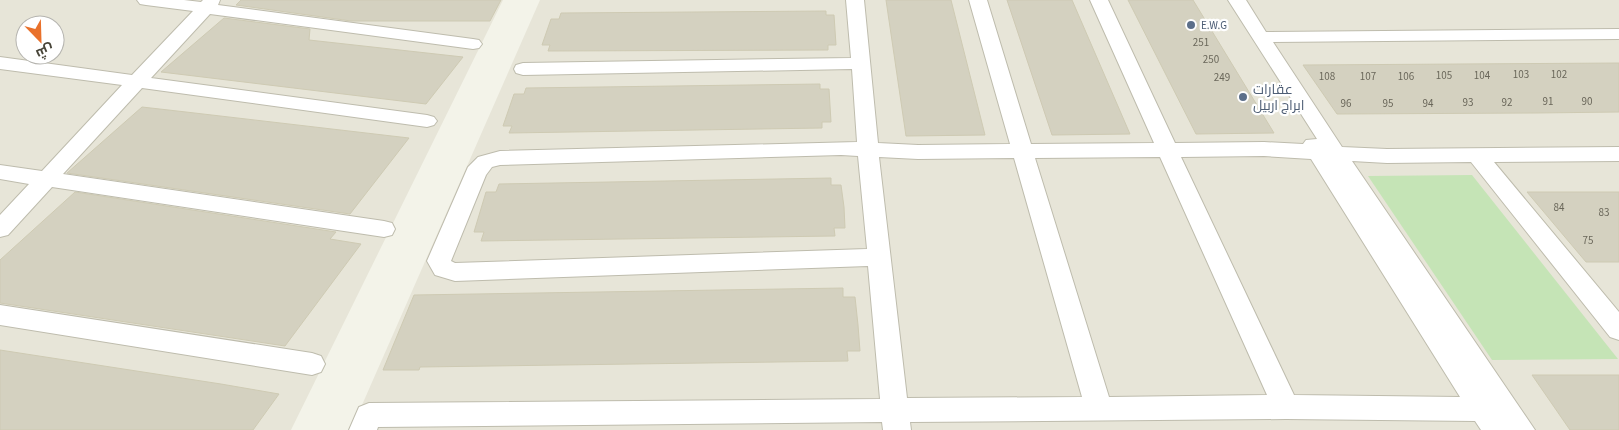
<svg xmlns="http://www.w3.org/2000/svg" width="1619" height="430" viewBox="0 0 1619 430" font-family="'Source Sans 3',Cairo,sans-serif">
  <rect width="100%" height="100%" fill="#f3f3e9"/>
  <!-- residential -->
  <path fill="#e7e5d8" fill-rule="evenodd" d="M0,0H503L291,430H0ZM25,25H55V55H25Z
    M540,0H1619V430H351Z"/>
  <!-- green -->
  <path fill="#c5e4b6" d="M1472,175L1618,359L1492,360L1368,176Z"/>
  <!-- building -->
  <path fill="#d4d1c0" stroke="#cecab3" d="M241,0H501L490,21H351L236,5Z
    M886,0H951L985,135L906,136Z
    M1007,0H1072L1130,134L1052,135Z
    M1128,0H1193L1274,133L1196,134Z
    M826,11V15H834L836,45H828V50L548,51L550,45H542L551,19H559L561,13Z
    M224,18L310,29L309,40L463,57L426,104L161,72Z
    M1619,63V112L1536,113L1337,114L1303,65Z
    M820,84V89H829L831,122H822V128L509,133L512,126H503L514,94H524L526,88Z
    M142,107L186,112L409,138L350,214L67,173Z
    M831,178V185H841L844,207L845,228H834L835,236L481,241L484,232H474L486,192H496L499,184Z
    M75,192L336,232L330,239L361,244L285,346L0,303V260Z
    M1527,192H1619V262H1586Z
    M843,288V297H855L858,325L860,351H847L848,361L420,367L419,370H383L414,295Z
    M0,350L221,384L279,394L253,430H0Z
    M1532,375H1619V430H1570Z"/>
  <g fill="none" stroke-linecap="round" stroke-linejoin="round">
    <!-- street casing -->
    <g stroke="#bebcad" stroke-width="2">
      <path id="street" d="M137,0H184L201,2L203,0H220L218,5L473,39L479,40L482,44L479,48L473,49L210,14L151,78L427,115L434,117L437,121L434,125L427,127L142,88L63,174L384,221L392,223L395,229L392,235L384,237L52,187L8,235L0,237V215L29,184L0,179V165L42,171L122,85L0,69V57L132,75L193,11L146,5L140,4Z
        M846,0H864L878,143L918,145L1010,144L969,0H987L1031,144L1154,143L1090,0H1108L1175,143L1264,142L1303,144L1306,140L1317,139L1228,0H1246L1266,32L1619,29V39L1273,42L1342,147L1387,149L1619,147V161L1494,162L1619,312V340L1610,337L1471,162L1387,163L1352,161L1535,430H1481L1475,421L1286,419L910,422L911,430H883L882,422L378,427L377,430H349L359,407L369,403L880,399L868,266L455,281L435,275L427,261L468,167L478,157L500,151L857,142L852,69L523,75L516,73L514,69L516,65L523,63L851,58ZM841,155L858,156L867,249L455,263L451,261L486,175L492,167L500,165ZM1264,156L1311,159L1460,397L1294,395L1181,157ZM879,157L918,159L1014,158L1082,397L907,398ZM1160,157L1267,395L1109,397L1035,158Z
        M0,305L312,353L321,356L325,364L321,372L312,375L0,325Z"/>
    </g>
    <!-- street -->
    <use href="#street" fill="#fff" fill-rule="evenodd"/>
  </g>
  <!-- markers -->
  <g fill="#5c6f8a" stroke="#fff" stroke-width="2">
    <circle cx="1191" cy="25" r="5"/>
    <circle cx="1243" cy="97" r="5"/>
  </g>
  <g text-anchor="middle" stroke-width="4.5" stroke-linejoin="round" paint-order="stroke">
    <!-- far-service labels -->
    <g font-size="11" fill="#4e5e75" stroke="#fff" text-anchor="start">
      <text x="1201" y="29">E.W.G</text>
    </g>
    <!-- number labels -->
    <g font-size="11" fill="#6a675a">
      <text x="1201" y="46">251</text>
      <text x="1211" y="63">250</text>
      <text x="1521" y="78">103</text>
      <text x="1559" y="78">102</text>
      <text x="1444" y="79">105</text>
      <text x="1482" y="79">104</text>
      <text x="1327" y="80">108</text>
      <text x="1368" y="80">107</text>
      <text x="1406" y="80">106</text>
      <text x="1222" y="81">249</text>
      <text x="1548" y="105">91</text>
      <text x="1587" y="105">90</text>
      <text x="1468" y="106">93</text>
      <text x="1507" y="106">92</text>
      <text x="1346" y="107">96</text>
      <text x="1388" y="107">95</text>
      <text x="1428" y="107">94</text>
      <text x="1559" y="211">84</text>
      <text x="1604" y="216">83</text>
      <text x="1588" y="244">75</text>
    </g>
    <!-- service labels -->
    <g font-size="14" fill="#4e5e75" stroke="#fff" text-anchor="start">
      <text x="1253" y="94">عقارات<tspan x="1253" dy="16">ابراج اربیل</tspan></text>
    </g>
  </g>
  <!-- north arrow -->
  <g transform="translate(40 40) rotate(157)"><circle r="24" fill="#ffffff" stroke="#b5b4af"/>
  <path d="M0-4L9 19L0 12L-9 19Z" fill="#e9712b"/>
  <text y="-8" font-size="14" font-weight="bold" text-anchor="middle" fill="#474438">ش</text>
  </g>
</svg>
